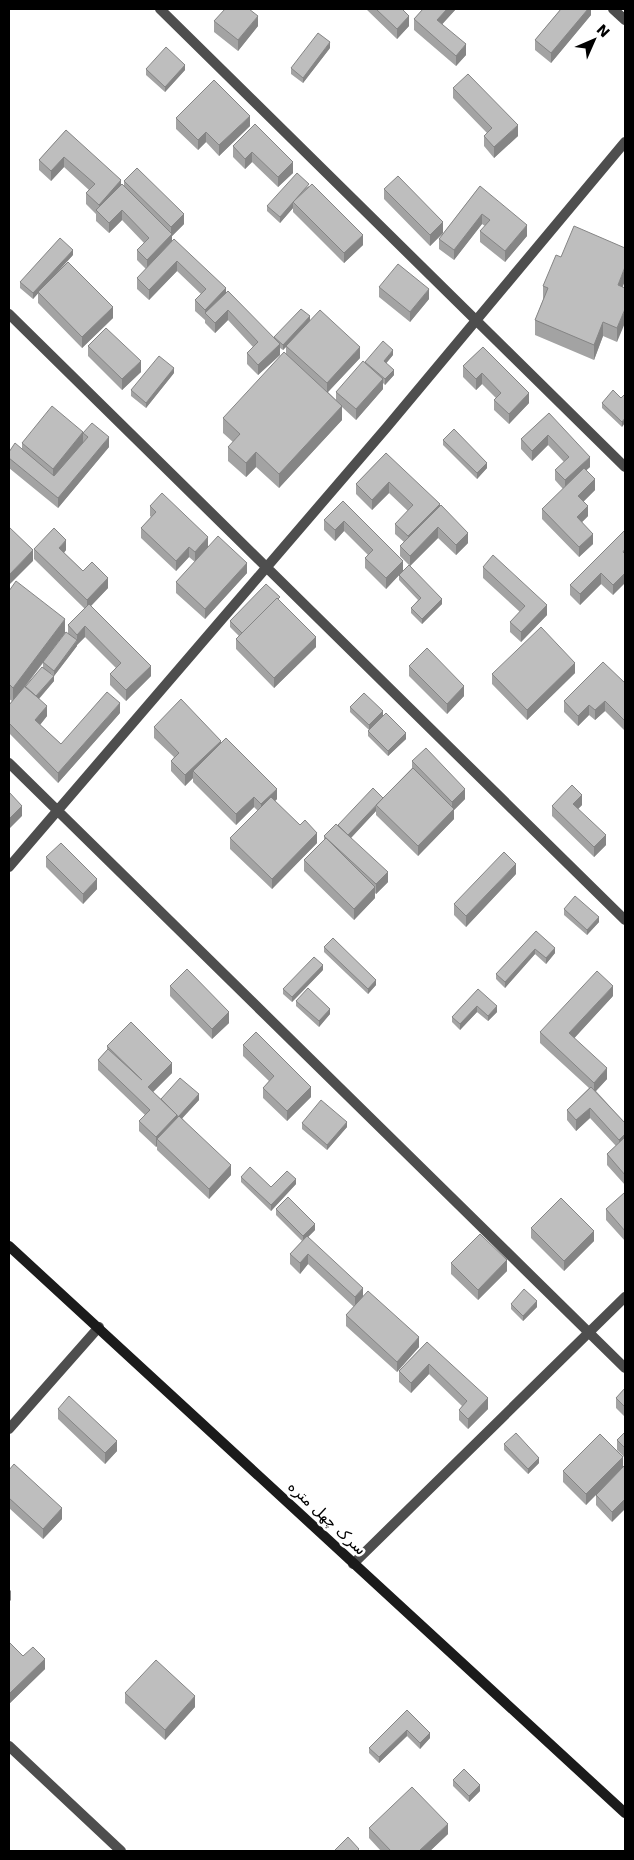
<svg xmlns="http://www.w3.org/2000/svg" width="634" height="1860" viewBox="0 0 634 1860" font-family="'DejaVu Sans',Cairo,sans-serif">
  <rect width="100%" height="100%" fill="#fff"/>
  <g fill="none" stroke-linecap="round" stroke-linejoin="round">
    <!-- street -->
    <path stroke="#4e4e4e" stroke-width="10" d="M160,9L625,467
      M613,9L625,20
      M9,314L625,920
      M9,763L625,1368
      M9,867L387,427L625,142
      M9,1429L99,1327
      M353,1564L625,1297
      M9,1746L121,1851"/>
    <!-- secondary -->
    <path stroke="#1b1b1b" stroke-width="10" d="M9,1246L625,1813"/>
  </g>
  <!-- wall -->
  <path fill="#a3a3a3" fill-rule="evenodd" d="M366,9H402L409,26L397,39Z
    M423,9H456L442,24L466,55L456,66L414,30V19Z
    M559,9H591V15L551,63L535,50V40L560,10Z
    M214,21L258,26L238,51L214,32Z
    M330,48L303,83L291,74V68Z
    M146,69L185,70L165,92L146,75Z
    M453,88L518,136L494,158L484,146V136L487,133L453,98Z
    M176,118L250,126L219,156L206,142L198,150L176,129Z
    M66,130L121,186H124V181L184,224L172,236V241L226,293L274,338L310,321L360,358L328,392L336,400V392L365,363L393,355L386,363L394,375L385,385L383,383V389L356,420L342,407V420L279,488L256,467L246,477L228,461V447L233,442L223,433V418L286,354V347L283,350L280,348V355L258,375L247,364V353L253,347L228,320L215,333L205,323V320L195,311V300L201,294L177,271L149,300L137,289V278L146,269L137,260V250L144,243L122,220L109,233L96,221V214L86,204V193L89,190L64,167L51,181L39,170V160Z
    M233,146L293,162V173L278,187L252,162L245,169L233,157Z
    M309,186L363,245L344,263L293,212V208L280,223L267,211V206Z
    M480,186L527,236L505,262L480,242V231L485,226L482,224L454,260L439,249V239Z
    M384,189L443,233L430,246L384,199Z
    M73,255L46,284L113,318L82,348L38,303V293L33,299L20,288V282Z
    M543,286L623,287L617,342L603,336L594,360L535,335V320L543,300Z
    M379,287L429,299L410,322L379,297Z
    M88,346L141,372L122,390L88,356Z
    M483,347L529,403L509,424L494,410V400L496,398L482,384L476,390L463,377V366Z
    M174,373L146,408L131,396V390Z
    M625,394L622,427L602,408V403L621,398Z
    M549,413L590,467L586,470L595,490L583,502L588,516L582,522L593,544L579,557L542,519V509L563,489L555,480V470L564,462L548,445L532,461L521,449V439Z
    M83,432L109,447L58,508L9,468V452L22,449V443Z
    M443,440L487,468L477,479L443,445Z
    M386,453L440,507L468,543L456,555L438,538L410,566L442,604L422,624L411,613V608L418,600L399,580V575L386,589L365,568V558L368,555L344,531L335,541L324,530V520L343,501L403,571L409,565L400,556V546L404,542L395,534V524L408,511L389,493L372,510L356,494V484Z
    M150,506L247,573L205,619L176,593V582L195,562L189,557L176,571L141,538V528L151,517L150,516Z
    M625,530L613,595L601,584L580,605L570,595V585Z
    M34,549L66,550L64,553L83,571L108,588L91,606L151,676L126,701L110,685V674L116,668L85,637L77,645V646L54,676L51,673L54,681L39,699L47,716L40,725L61,744L120,713L58,783L9,733V705L12,701L9,699V591L65,633L51,651L68,633V625L85,609L34,559ZM43,663V667L25,687Z
    M483,567L547,615L521,642L510,632V622L520,612L483,578Z
    M280,601L316,647L274,688L236,649V639L239,636L230,627V621Z
    M409,666L464,696L447,714L409,676Z
    M575,673L527,720L492,684V674Z
    M625,683L624,730L605,711L595,720L589,715L578,726L564,712V701Z
    M350,707L383,711L369,730L350,712Z
    M154,727L221,744L277,799L275,801L317,843L272,889L230,849V838L258,811L254,807L236,825L193,782V778L185,786L171,771V761L174,757L154,738Z
    M368,731L406,739L388,756L368,736Z
    M412,761L465,799L454,810V819L418,856L376,815V811L351,838L388,882L376,894L375,893V898L354,920L304,871V860L324,840V836L338,825L383,798L412,768Z
    M582,805L578,809L606,845L594,857L552,816V806Z
    M46,857L97,889L83,904L46,867Z
    M516,874L466,927L454,915V904Z
    M564,909L599,922L587,935L564,915Z
    M536,931L555,953L546,964L535,954L505,988L496,979V974Z
    M324,947L376,985L368,994L324,952Z
    M323,970L292,1002L283,994V989Z
    M170,986L229,1023L212,1039L170,996Z
    M478,989L497,1012L488,1021L477,1012L460,1030L452,1022V1017Z
    M613,996L574,1038L607,1079L596,1091L625,1123V1185L607,1165V1154L616,1146L590,1118L576,1131L567,1120V1110L589,1088L540,1043V1032Z
    M296,1001L330,1014L319,1027L296,1006Z
    M243,1045L311,1097L287,1121L263,1098V1088L269,1081L243,1056Z
    M107,1046L172,1073L153,1092L161,1099L199,1100L182,1118L231,1175L209,1199L157,1150V1146L156,1147L139,1131V1121L145,1115L98,1070V1060L107,1050Z
    M302,1123L347,1127L327,1150L302,1129Z
    M241,1177L271,1187L296,1184L271,1211L241,1182Z
    M625,1194V1241L606,1220V1209Z
    M276,1209L315,1230L308,1237L363,1297L419,1347L397,1372L346,1326V1315L354,1307L308,1264L300,1274L290,1264V1254L302,1241L276,1215Z
    M531,1228L594,1241L564,1271L531,1238Z
    M451,1263L507,1271L478,1300L451,1274Z
    M511,1304L537,1307L523,1321L511,1309Z
    M427,1342L488,1409L468,1429L459,1420V1410L462,1406L429,1374L411,1393L399,1382V1371Z
    M625,1388V1417L616,1408V1398Z
    M58,1409L117,1451L105,1464L58,1419Z
    M625,1432V1458L617,1450V1440Z
    M504,1444L539,1463L528,1474L504,1450Z
    M623,1457L612,1522L596,1505V1495L598,1492L586,1505L563,1482V1471Z
    M9,1470L62,1519L43,1539L9,1508Z
    M9,1642L23,1656L45,1669L10,1703L9,1702Z
    M125,1693L195,1707L165,1740L125,1703Z
    M407,1710L430,1738L420,1749L407,1736L379,1763L369,1753V1748Z
    M453,1780L480,1791L469,1802L453,1786Z
    M369,1828L448,1834L430,1851H381L369,1838Z"/>
  <!-- shaded-wall -->
  <path fill="#858585" d="M447,9H456L437,30V20Z
    M588,9H591V15L551,63V53Z
    M258,16V26L238,51V40Z
    M409,16V26L397,39V29Z
    M330,42V48L303,83V78Z
    M466,44V55L456,66V56Z
    M185,65V70L165,92V87Z
    M250,116V126L219,156V145Z
    M518,125V136L494,158V147Z
    M206,132V142L198,150V140Z
    M252,152V162L245,169V159Z
    M64,157V167L51,181V171Z
    M293,162V173L278,187V177Z
    M121,180V191L99,212V205Z
    M293,202V208L280,223V217Z
    M122,210V220L109,233V223Z
    M184,214V224L172,236V245L147,270V260L171,235V227Z
    M482,214V224L454,260V250Z
    M443,222V233L430,246V235Z
    M527,225V236L505,262V251Z
    M363,235V245L344,263V253Z
    M73,250V255L33,299V293Z
    M177,261V271L149,300V290Z
    M625,267V281L618,299V285Z
    M226,288V299L205,313V320V310Z
    M429,289V299L410,322V312Z
    M113,307V318L82,348V337Z
    M625,309V323L617,342V328Z
    M228,310V320L215,333V323Z
    M310,316V322L283,350V345Z
    M603,322V336L594,360V345Z
    M280,344V355L258,375V365Z
    M360,347V358L327,393V383Z
    M393,350V355L384,366V361Z
    M141,361V372L122,390V379Z
    M174,368V373L146,408V403Z
    M394,370V375L385,385V379Z
    M482,373V384L476,390V379Z
    M383,379V389L356,420V409Z
    M529,393V403L509,424V414Z
    M342,406V420L279,488V474Z
    M625,418V423L622,427V422Z
    M83,432V443L53,479V469Z
    M548,435V445L532,461V451Z
    M109,437V447L58,508V498Z
    M256,452V467L246,477V463Z
    M590,457V467L565,490V480Z
    M487,463V468L477,479V473Z
    M595,479V490L578,507V496Z
    M389,482V493L372,510V500Z
    M440,504V514L408,547V536Z
    M588,506V516L577,527V517Z
    M344,521V531L335,541V530Z
    M438,527V538L410,566V556Z
    M468,533V543L456,555V545Z
    M593,534V544L579,557V547Z
    M208,537V548L195,562V552Z
    M66,540V550L59,558V548Z
    M189,547V557L176,571V561Z
    M33,550V561L9,585V575Z
    M403,561V571L386,589V578Z
    M247,563V573L205,619V609Z
    M601,573V584L580,605V594Z
    M625,573V583L613,595V585Z
    M108,578V588L87,610V600Z
    M442,599V604L422,624V619Z
    M547,605V615L521,642V632Z
    M65,619V633L13,702V688Z
    M85,626V637L77,645V646L54,676V671L77,641V635Z
    M316,637V647L274,688V678Z
    M575,663V673L527,720V710Z
    M151,666V676L126,701V690Z
    M54,676V681L35,703V698Z
    M464,686V696L447,714V704Z
    M605,701V711L595,720V710Z
    M120,703V713L58,783V773Z
    M589,705V715L578,726V716Z
    M47,706V716L35,731V720Z
    M383,711V716L369,730V725Z
    M625,718V729L624,730V720Z
    M406,733V739L388,756V751Z
    M221,741V752L193,771V778L185,786V775Z
    M277,789V799L261,815V804Z
    M465,789V799L454,810V819L418,856V846L452,811V802Z
    M582,795V805L573,814V804Z
    M254,797V807L236,825V814Z
    M22,806V816L9,829V819Z
    M376,806V811L348,841V835Z
    M317,833V843L272,889V879Z
    M606,835V845L594,857V847Z
    M516,864V874L466,927V916Z
    M388,872V882L376,894V884Z
    M97,879V889L83,904V894Z
    M375,887V898L354,920V909Z
    M599,917V922L587,935V930Z
    M555,948V953L546,964V958Z
    M535,949V954L505,988V982Z
    M323,965V970L292,1002V997Z
    M376,980V985L368,994V989Z
    M613,986V996L569,1044V1033Z
    M477,1006V1012L460,1030V1024Z
    M497,1006V1012L488,1021V1016Z
    M330,1009V1014L319,1027V1021Z
    M229,1012V1023L212,1039V1029Z
    M172,1063V1073L148,1097V1087Z
    M607,1068V1079L594,1093V1083Z
    M311,1087V1097L287,1121V1111Z
    M199,1094V1100L178,1123V1117Z
    M590,1108V1118L576,1131V1120Z
    M177,1115V1125L157,1139V1146L156,1147V1137Z
    M347,1122V1127L327,1150V1145Z
    M625,1134V1145L619,1150V1140Z
    M231,1165V1175L209,1199V1189Z
    M296,1179V1184L271,1211V1205Z
    M315,1224V1230L303,1242V1236Z
    M594,1231V1241L564,1271V1261Z
    M308,1254V1264L300,1274V1263Z
    M507,1260V1271L478,1300V1290Z
    M363,1288V1299L355,1308V1297Z
    M537,1301V1307L523,1321V1316Z
    M419,1337V1347L397,1372V1362Z
    M429,1364V1374L411,1393V1383Z
    M488,1398V1409L468,1429V1419Z
    M117,1441V1451L105,1464V1453Z
    M623,1457V1468L586,1505V1494Z
    M539,1458V1463L528,1474V1469Z
    M625,1499V1509L612,1522V1512Z
    M62,1508V1519L43,1539V1529Z
    M11,1590V1600L9,1602V1592Z
    M45,1659V1669L10,1703V1693Z
    M195,1696V1707L165,1740V1730Z
    M407,1730V1736L379,1763V1757Z
    M430,1733V1738L420,1749V1743Z
    M480,1785V1791L469,1802V1796Z
    M448,1824V1834L430,1851H419Z"/>
  <!-- building -->
  <path fill="#bebebe" stroke="#858585" d="M225,9H249L258,16L238,40L214,21Z
    M376,9H402L409,16L397,29Z
    M423,9H447L437,20L466,44L456,56L414,19Z
    M561,9H588L551,53L535,40Z
    M318,33L330,42L303,78L291,68Z
    M166,47L185,65L165,87L146,69Z
    M468,74L518,125L494,147L484,136L492,128L453,88Z
    M214,80L250,116L219,145L206,132L198,140L176,118Z
    M255,124L293,162L278,177L252,152L245,159L233,146Z
    M66,130L121,180L99,205L86,193L95,184L64,157L51,171L39,160Z
    M137,168L184,214L171,227L124,181Z
    M297,173L309,184L280,217L267,206Z
    M398,176L443,222L430,235L384,189Z
    M122,184L172,234L147,260L137,250L149,238L122,210L109,223L96,210Z
    M312,184L363,235L344,253L293,202Z
    M480,186L527,225L505,251L480,231L490,220L482,214L454,250L439,239Z
    M574,226L625,248V267L618,285L625,288V309L617,328L603,322L594,345L535,320L548,288L543,286L556,255L561,257Z
    M60,238L73,250L33,293L20,282Z
    M174,239L226,288L205,310L195,300L206,289L177,261L149,290L137,278Z
    M68,262L113,307L82,337L38,292Z
    M398,264L429,289L410,312L379,287Z
    M228,291L280,344L258,365L247,353L258,342L228,310L215,323L205,313Z
    M301,309L310,316L283,345L274,337Z
    M320,310L360,347L327,383L286,346Z
    M106,328L141,361L122,379L88,346Z
    M383,341L393,350L384,361L394,370L385,379L365,362Z
    M483,347L529,393L509,414L494,400L501,393L482,373L476,379L463,366Z
    M284,352L342,406L279,474L256,452L246,463L228,447L240,434L223,418Z
    M159,356L174,368L146,403L131,390Z
    M363,361L383,379L356,409L336,392Z
    M613,390L621,398L625,394V418L622,422L602,403Z
    M52,406L83,432L53,469L22,443Z
    M549,413L590,457L565,480L555,470L569,457L548,435L532,451L521,439Z
    M92,423L109,437L58,498L9,458V452L15,443L54,476L88,437L83,433Z
    M454,429L487,463L477,473L443,440Z
    M386,453L440,504L408,536L395,524L413,505L389,482L372,500L356,484Z
    M584,468L595,479L578,496L588,506L577,517L593,534L579,547L542,509Z
    M162,493L208,537L195,552L189,547L176,561L141,528L156,512L150,506Z
    M343,501L403,561L386,578L365,558L373,550L344,521L335,530L324,520Z
    M441,505L468,533L456,545L438,527L410,556L400,546Z
    M9,527L33,550L9,575Z
    M54,528L66,540L59,548L83,571L92,562L108,578L87,600L34,549Z
    M625,530V549L623,552L625,554V573L613,585L601,573L580,594L570,585Z
    M218,536L247,563L205,609L176,582Z
    M493,555L547,605L521,632L510,622L525,606L483,567Z
    M409,565L442,599L422,619L411,608L421,598L399,575Z
    M16,581L65,619L13,688L9,684V591Z
    M266,584L280,597L278,599L277,598L242,633L230,621Z
    M277,598L316,637L274,678L236,639Z
    M89,604L151,666L126,690L110,674L121,663L85,626L77,635L68,625Z
    M541,627L575,663L527,710L492,674Z
    M66,632L77,640L54,671L43,662Z
    M427,648L464,686L447,704L409,666Z
    M603,662L625,683V718L624,720L605,701L595,710L589,705L578,716L564,701Z
    M42,667L54,676L36,696L25,687Z
    M25,686L47,706L35,720L61,744L107,692L120,703L58,773L9,723V705Z
    M364,693L383,711L369,725L350,707Z
    M181,699L221,741L185,775L171,761L179,753L154,727Z
    M386,713L406,733L388,751L368,731Z
    M226,738L277,789L261,804L254,797L236,814L193,771Z
    M426,748L465,789L452,802L412,761Z
    M413,768L454,809L418,846L376,805Z
    M572,785L582,795L573,804L606,835L594,847L552,806Z
    M373,788L383,798L348,835L338,825Z
    M9,792L22,806L9,819Z
    M271,797L300,825L305,820L317,833L272,879L230,838Z
    M336,824L388,872L376,884L324,836Z
    M326,838L375,887L354,909L304,860Z
    M61,843L97,879L83,894L46,857Z
    M504,852L516,864L466,916L454,904Z
    M575,896L599,917L587,930L564,909Z
    M536,931L555,948L546,958L535,949L505,982L496,974Z
    M333,938L376,980L368,989L324,947Z
    M314,957L323,965L292,997L283,989Z
    M187,969L229,1012L212,1029L170,986Z
    M597,971L613,986L569,1033L607,1068L594,1083L540,1032Z
    M308,988L330,1009L319,1021L296,1001Z
    M478,989L497,1006L488,1016L477,1006L460,1024L452,1017Z
    M131,1022L172,1063L148,1087L177,1115L156,1137L139,1121L150,1110L98,1060L108,1049L142,1080L107,1046Z
    M256,1032L311,1087L287,1111L263,1088L274,1076L243,1045Z
    M180,1078L199,1094L178,1117L177,1115L161,1099Z
    M591,1087L625,1123V1134L619,1140L590,1108L576,1120L567,1110Z
    M321,1100L347,1122L327,1145L302,1123Z
    M179,1116L231,1165L209,1189L157,1139Z
    M625,1137V1175L607,1154Z
    M250,1167L271,1187L287,1171L296,1179L271,1205L241,1177Z
    M624,1193L625,1194V1231L606,1209Z
    M288,1197L315,1224L303,1236L276,1209Z
    M561,1198L594,1231L564,1261L531,1228Z
    M480,1234L507,1260L478,1290L451,1263Z
    M307,1236L363,1288L355,1297L308,1254L300,1263L290,1254Z
    M524,1289L537,1301L523,1316L511,1304Z
    M368,1291L419,1337L397,1362L346,1315Z
    M427,1342L488,1398L468,1419L459,1410L467,1401L429,1364L411,1383L399,1371Z
    M625,1388V1407L616,1398Z
    M69,1396L117,1441L105,1453L58,1409Z
    M625,1432V1448L617,1440Z
    M516,1433L539,1458L528,1469L504,1444Z
    M600,1434L623,1457L586,1494L563,1471Z
    M14,1464L62,1508L43,1529L9,1498V1470Z
    M625,1465V1499L612,1512L596,1495Z
    M9,1642L23,1656L33,1647L45,1659L10,1693L9,1691Z
    M156,1660L195,1696L165,1730L125,1693Z
    M407,1710L430,1733L420,1743L407,1730L379,1757L369,1748Z
    M464,1769L480,1785L469,1796L453,1780Z
    M412,1787L448,1824L419,1851H391L369,1828Z
    M348,1837L359,1849L357,1851H334Z"/>
  <g text-anchor="middle" stroke-width="5" stroke-linejoin="round" paint-order="stroke">
    <!-- street labels -->
    <g font-size="15" fill="#000" stroke="#fff">
      <text transform="translate(327 1518) rotate(43)" y="5">سرک چهل متره</text>
    </g>
  </g>
  <!-- border -->
  <rect width="634" height="1860" fill="none" stroke="#000000" stroke-width="20"/>
  <!-- north arrow -->
  <g transform="translate(594 40) rotate(45)" stroke="#ffffff" stroke-width="4" paint-order="stroke">
  <path d="M0-4L9 19L0 12L-9 19Z" fill="#000000"/>
  <text y="-8" font-size="14" font-weight="bold" text-anchor="middle" fill="#000000">N</text>
  </g>
</svg>
